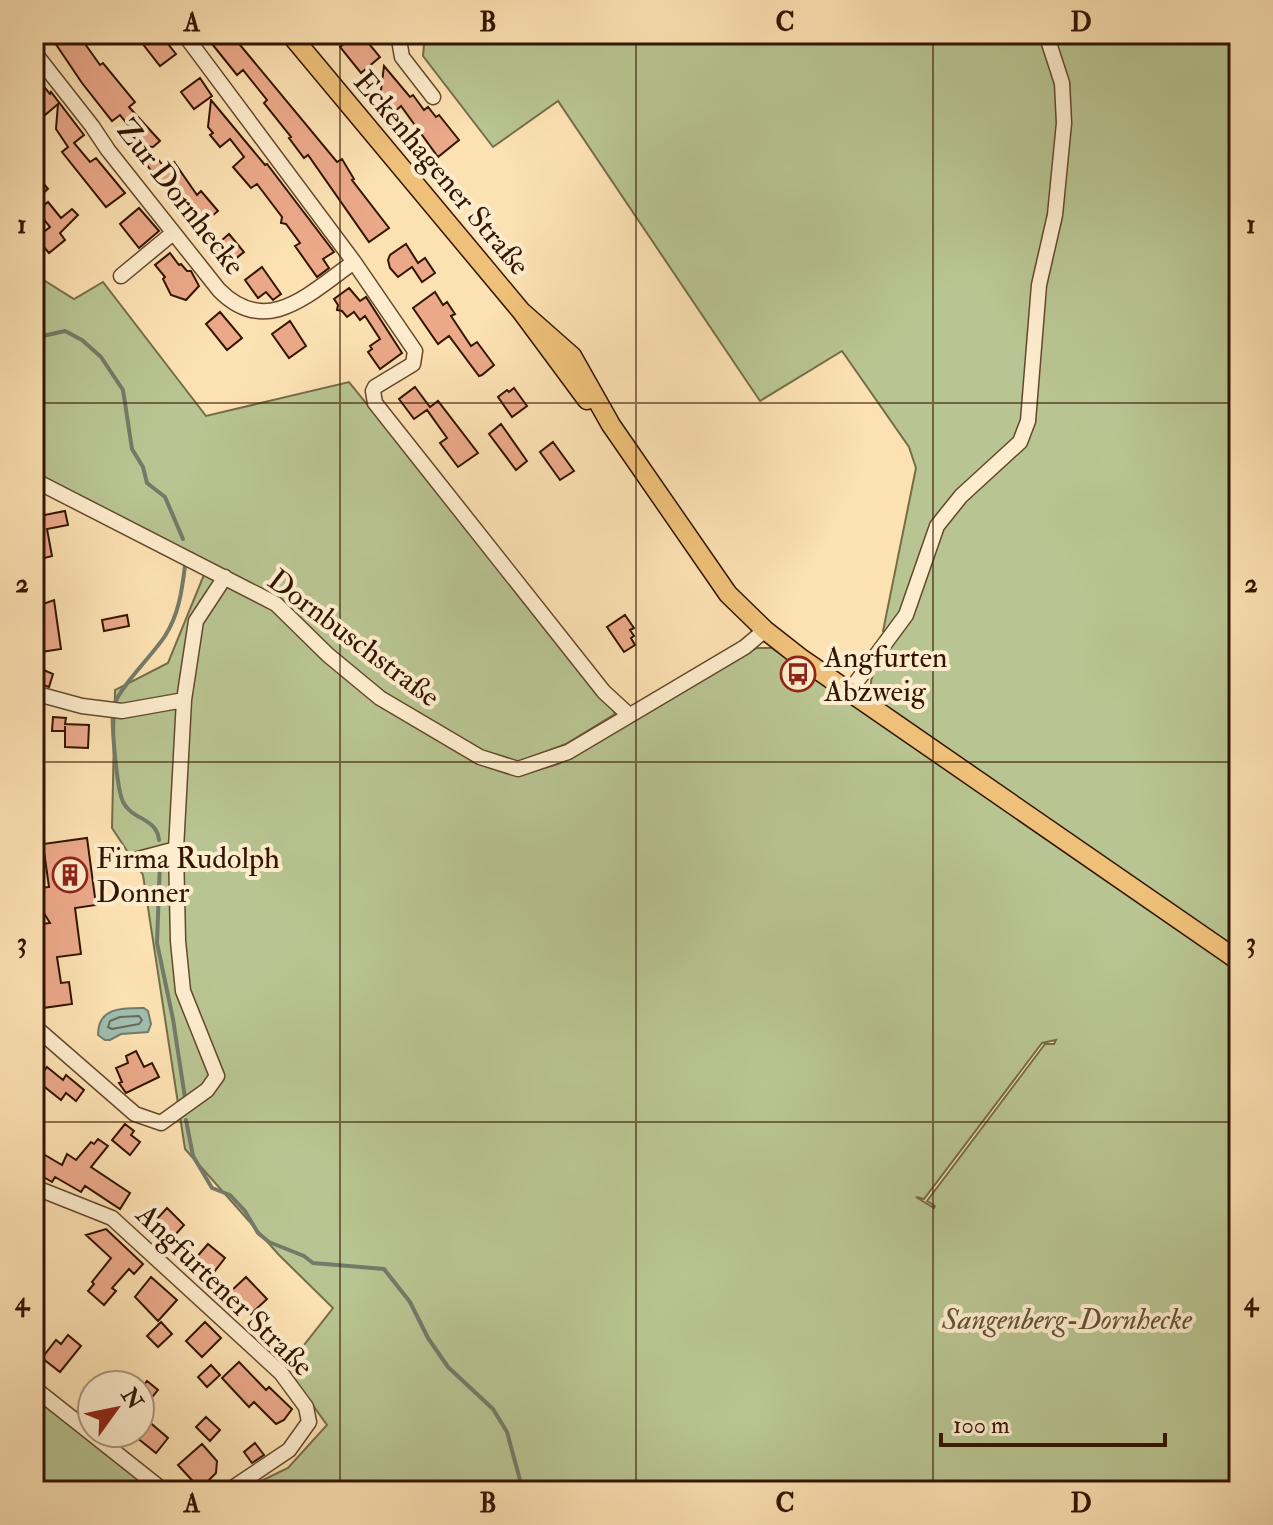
<svg xmlns="http://www.w3.org/2000/svg" width="1273" height="1525" viewBox="0 0 1273 1525" font-family="'IM FELL Double Pica',serif">
  <rect width="100%" height="100%" fill="#fce1b2"/>
  <filter id="stains"><feTurbulence type="fractalNoise" baseFrequency=".0025" numOctaves="4"/><feColorMatrix values="0 0 0 0 .2 0 0 0 0 .09 0 0 0 0 .02 0 0 0 .5 -.17"/></filter>
  <radialGradient id="worn" r=".72"><stop offset=".6" stop-color="#630" stop-opacity="0"/><stop offset="1" stop-color="#630" stop-opacity=".3"/></radialGradient>
  <!-- green -->
  <path fill="#b8c491" stroke="#766c48" stroke-width="2" fill-rule="evenodd" d="M425,34H1239V953L929,738L872,696C865,676 884,656 893,639L883,631L916,468L909,447L842,351L760,401L558,101L493,147L423,56Z
    M34,274L74,299L103,282L206,416L349,382L610,703L615,714L566,744L496,770L531,772L558,764L743,654L757,648H772L1239,970V1491H240L288,1468L327,1425L286,1368L333,1308L279,1255L185,1149L143,875L112,828L115,690L168,663L208,565L34,475ZM1056,1040L1054,1044H1045L927,1201L935,1206L934,1208L916,1197L924,1199L1042,1043Z
    M34,1398L86,1436L153,1491H34Z"/>
  <!-- water -->
  <path fill="#9fbdae" stroke="#747a68" stroke-width="2" d="M144,1008L148,1011L151,1024L148,1032L121,1034L110,1040H105L98,1035C98,1007 122,1008 144,1008Z"/>
  <g fill="none" stroke-linecap="round" stroke-linejoin="round">
    <!-- shore -->
    <path stroke="#696957" stroke-width="2" d="M139,1016L142,1020L139,1024L112,1029L108,1027L110,1021L120,1017Z"/>
    <!-- stream -->
    <path stroke="#747a68" stroke-width="4" d="M34,338L65,331L82,340L101,357L123,390L132,449L143,467L147,483L165,497L183,539
      M159,840C157,818 132,820 123,802C117,789 110,718 114,705C120,687 154,653 165,636C179,614 182,590 185,566
      M160,861L157,943L173,1019L185,1098
      M186,1120L193,1156L212,1188L230,1195L245,1211L258,1233L269,1242L304,1256L313,1263L384,1269L410,1302L428,1338L448,1367L493,1409L507,1432L523,1491"/>
  </g>
  <!-- building -->
  <path fill="#eba98a" stroke="#331500" stroke-width="2" d="M49,34H78L100,65L103,63L135,102L129,107L160,141L153,147L136,145L137,141L132,135L135,133L120,115L112,121L82,83Z
    M135,34H160L176,54L160,66Z
    M204,34H231L337,162L342,159L354,179L352,180L389,228L369,242L308,155L304,158L289,138L291,137L264,103L267,100L243,70L237,75Z
    M356,34H361L380,57L361,73L340,47Z
    M384,66L410,97L413,95L424,110L428,107L436,117L439,115L459,140L438,157L401,106L393,113L377,94L381,90Z
    M34,75L50,94L51,92L84,135L74,143L90,162L96,158L125,193L106,207L62,152L68,147L56,129L58,104L45,115L34,103Z
    M200,78L212,96L194,109L181,92Z
    M211,100L265,165L267,164L334,252L323,259L329,268L317,277L295,246L300,243L286,224L281,223L282,217L257,184L251,188L233,167L244,157L230,139L220,147L210,135L213,133L208,127Z
    M153,153L165,168L174,162L197,195L201,191L218,211L199,227L195,223L189,222L144,161Z
    M34,172L48,189L34,201Z
    M48,202L61,218L72,209L78,215L60,233L65,240L49,253L36,238L50,227L37,211Z
    M139,208L159,231L139,248L120,224Z
    M229,234L244,252L229,264L214,247Z
    M406,244L418,263L425,258L435,273L422,282L412,267L398,277L390,268L388,260L390,255Z
    M170,253L179,265L181,264L187,271H191L199,286L186,300L171,295L163,279L165,277L155,265Z
    M262,267L281,294L273,300L266,292L258,298L245,280Z
    M349,288L360,301L366,297L402,353L380,369L368,352L372,349L370,346L380,339L365,316L360,320L354,312L347,317L342,311L337,310L338,305L334,299Z
    M435,292L443,305L447,302L455,314L451,316L471,346L477,342L494,365L482,375L479,376L449,336L438,344L413,308Z
    M220,312L242,338L227,350L206,324Z
    M290,321L306,346L289,358L272,334Z
    M415,387L430,407L438,401L478,453L458,467L440,443L447,438L427,410L414,419L399,399Z
    M514,388L527,406L512,417L498,397L507,390L509,392Z
    M501,424L527,461L516,470L489,434Z
    M553,442L574,471L560,480L540,452Z
    M65,511L68,525L47,529L52,556L44,558L34,574V517Z
    M54,600L61,649L41,652L35,607Z
    M127,615L129,626L104,631L102,620Z
    M625,615L634,628L630,630L634,636L631,638L635,645L624,652L607,627Z
    M39,668L53,674L49,687L34,682Z
    M53,717L66,718L65,724L89,725L88,748L65,747V726V731H52Z
    M87,838L96,905L75,908L81,954L57,957L61,983L69,982L72,1004L43,1008L36,959H34V925L50,923L37,902L35,889L49,887L43,844Z
    M136,1051L144,1067L152,1063L159,1077L126,1093L119,1083L122,1082L116,1068L128,1063L126,1056Z
    M47,1067L63,1080L66,1075L84,1090L76,1101L66,1093L61,1100L36,1080Z
    M125,1124L134,1131L131,1135L140,1142L130,1155L112,1140Z
    M98,1139L108,1146L91,1167L130,1193L120,1209L85,1186L81,1192L55,1177L52,1182L35,1172L45,1155L62,1165L67,1154L76,1160L91,1142L94,1144Z
    M167,1208L184,1225L165,1246L151,1233L159,1224L155,1221Z
    M106,1229L143,1264L134,1274L129,1269L112,1288L116,1291L104,1305L88,1291L94,1284L92,1282L111,1258L86,1235Z
    M208,1244L225,1258L207,1281L189,1266Z
    M151,1277L177,1300L158,1321L135,1297Z
    M246,1277L267,1299L251,1314L230,1292Z
    M161,1322L172,1334L158,1347L147,1336Z
    M205,1322L221,1338L202,1357L186,1341Z
    M68,1335L81,1346L60,1372L42,1358L56,1340L61,1344Z
    M239,1362L266,1390L269,1387L292,1409L284,1420L276,1424L254,1402L249,1407L222,1378Z
    M211,1365L220,1375L207,1387L198,1377Z
    M147,1381L158,1390L140,1412V1390Z
    M140,1414L168,1438L156,1453L136,1437L140,1433Z
    M206,1417L220,1430L210,1441L196,1427Z
    M255,1443L264,1455L252,1463L244,1452Z
    M202,1444L217,1461L216,1473L200,1489L178,1465Z"/>
  <g fill="none" stroke-linecap="round" stroke-linejoin="round">
    <!-- minor casing -->
    <g stroke="#65482c" stroke-width="17">
      <path id="minor" d="M184,34L354,262L415,351L413,364L375,387L373,391L375,403L604,692L629,715
        M398,34L402,57L433,97
        M34,52L92,126L108,150L219,290C267,339 311,292 354,262
        M121,276L173,233
        M34,480L276,604L328,655L380,698L480,757L518,769L568,752L745,647L765,630
        M849,692L906,615L937,526L961,496L1020,442L1028,421L1039,285L1055,215L1064,123L1062,83L1046,34
        M34,693L82,706L122,711L184,700
        M138,859L176,849
        M34,1026L135,1114L161,1123L207,1090L217,1076L183,991L178,941L176,849L184,700L196,621L225,577
        M34,1187L112,1218L281,1373L306,1407L309,1422L289,1450L228,1491
        M34,1388L164,1491"/>
    </g>
    <!-- major casing -->
    <g stroke="#331500" stroke-width="21">
      <path id="major" d="M290,34L521,311L587,400
        M521,311L572,356L611,425L728,594L765,630L802,659L1239,961"/>
    </g>
    <!-- minor -->
    <use href="#minor" stroke="#fdeccd" stroke-width="14"/>
    <!-- major -->
    <use href="#major" stroke="#eec079" stroke-width="18"/>
  </g>
  <!-- grid -->
  <path fill="none" stroke="#331500" stroke-width="2" stroke-opacity="0.55" d="M340,34V1491M636,34V1491M933,34V1491M34,403H1239M34,762H1239M34,1122H1239"/>
  <!-- icons -->
  <defs>
    <g id="bus-ring" transform="scale(1.8)"><circle r="9.5" fill="#fdeccd" stroke="#8f2418" stroke-width="1.5"/><path d="M-5-6H5V4H4V6H2V4H-2V6H-4V4H-5ZM-3.5-4V0h7V-4ZM-3.5 1.2v1.5H-2V1.2ZM2 1.2v1.5H3.5V1.2Z" fill="#8f2418"/></g>
    <g id="building-ring" transform="scale(1.8)"><circle r="9.5" fill="#fdeccd" stroke="#8f2418" stroke-width="1.5"/><path d="M-4-6H4V6H1V3H-1V6H-4ZM-2.5-4.3h1.7v1.8h-1.7ZM.8-4.3h1.7v1.8H.8ZM-2.5-1h1.7V.8h-1.7ZM.8-1h1.7V.8H.8Z" fill="#8f2418"/></g>
  </defs>
  <g fill-rule="evenodd">
    <use href="#bus-ring" x="798" y="674"/>
    <use href="#building-ring" x="70" y="875"/>
  </g>
  <g text-anchor="middle" stroke-width="8" stroke-linejoin="round" paint-order="stroke">
    <!-- street labels -->
    <g font-size="30" fill="#331500" stroke="#fdeccd">
      <text transform="translate(442 173) rotate(50)" y="10">Eckenhagener Straße</text>
      <text transform="translate(181 197) rotate(52)" y="10">Zur Dornhecke</text>
      <text transform="translate(354 638) rotate(37)" y="10">Dornbuschstraße</text>
      <text transform="translate(225 1290) rotate(44)" y="10">Angfurtener Straße</text>
    </g>
    <!-- poi labels -->
    <g font-size="30" fill="#331500" stroke="#fdeccd" text-anchor="start">
      <text x="824" y="667">Angfurten<tspan x="824" dy="34">Abzweig</tspan></text>
      <text x="96" y="868">Firma Rudolph<tspan x="96" dy="34">Donner</tspan></text>
    </g>
    <!-- park labels -->
    <g font-size="30" font-style="italic" fill="#625233" stroke="#fdeccd">
      <text x="1067" y="1329">Sangenberg-Dornhecke</text>
    </g>
  </g>
  <!-- margin -->
  <rect width="1273" height="1525" fill="none" stroke="#fce1b2" stroke-width="88"/>
  <!-- north arrow -->
  <g transform="translate(116 1409) rotate(57)"><circle r="38" fill="#fdeccd" stroke="#ac967b" stroke-width="2"/>
  <path d="M0-6L14 30L0 20L-14 30Z" fill="#8f2418"/>
  <text y="-12" font-size="22" font-weight="bold" text-anchor="middle" fill="#331500">N</text>
  </g>
  <!-- scale -->
  <path d="M941 1433v12h224v-12" fill="none" stroke="#331500" stroke-width="4"/>
  <text x="953" y="1433" font-size="24" fill="#331500" stroke="#fdeccd" stroke-width="6" paint-order="stroke">100 m</text>
  <rect x="44" y="44" width="1185" height="1437" fill="none" stroke="#331500" stroke-width="3"/>
  <g font-size="26" text-anchor="middle" font-weight="bold" fill="#331500">
    <text x="192" y="31">A</text>
    <text x="488" y="31">B</text>
    <text x="785" y="31">C</text>
    <text x="1081" y="31">D</text>
    <text x="22" y="233">1</text>
    <text x="1251" y="233">1</text>
    <text x="22" y="592">2</text>
    <text x="1251" y="592">2</text>
    <text x="22" y="951">3</text>
    <text x="1251" y="951">3</text>
    <text x="22" y="1310">4</text>
    <text x="1251" y="1310">4</text>
    <text x="192" y="1512">A</text>
    <text x="488" y="1512">B</text>
    <text x="785" y="1512">C</text>
    <text x="1081" y="1512">D</text>
  </g>
  <rect width="100%" height="100%" filter="url(#stains)"/>
  <rect width="100%" height="100%" fill="url(#worn)"/>
</svg>
